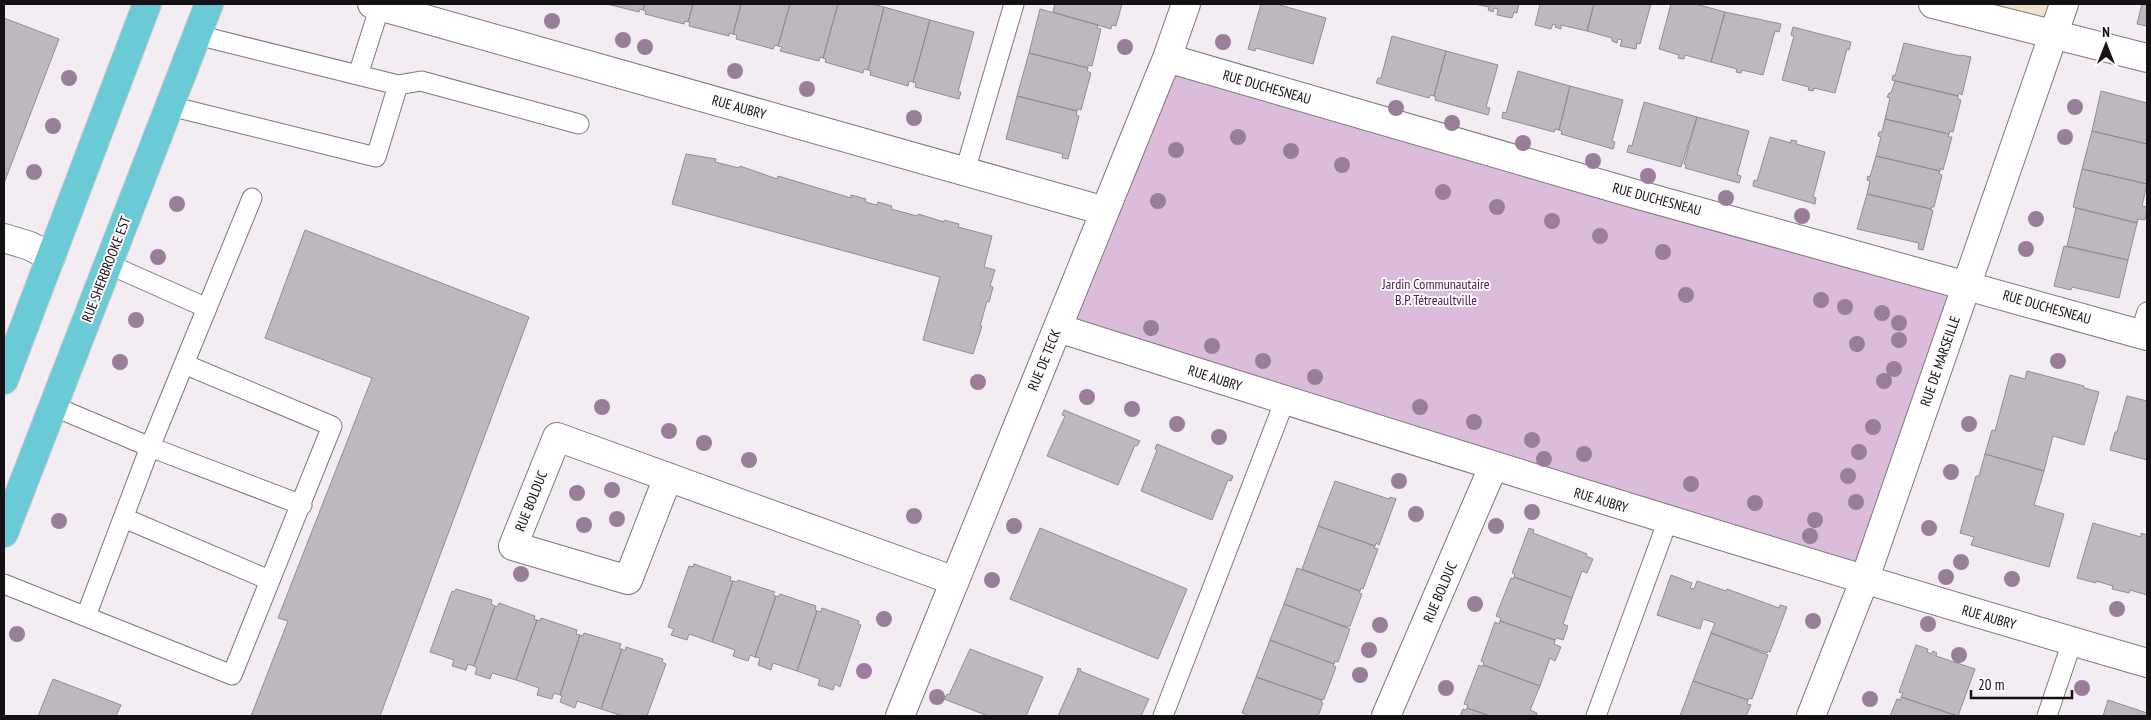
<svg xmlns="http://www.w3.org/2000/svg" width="2151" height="720" viewBox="0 0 2151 720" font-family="'PT Sans Narrow',sans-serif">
  <rect width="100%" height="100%" fill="#f3ecf3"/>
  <!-- education -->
  <path fill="#f0e3cf" d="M1933,4H2064L2053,34Z"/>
  <!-- green -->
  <path fill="#dbbddb" d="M1167,58L1967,284L1864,581L1058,328Z"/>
  <!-- building -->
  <path fill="#beb7be" stroke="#928c92" d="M607,4H645L643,10L640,9L639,12Z
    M645,4H693L688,22L685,21L684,24L645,14L646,11L643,10Z
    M693,4H741L733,34L729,33V36L689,26L690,22H688Z
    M741,4H790L778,46L775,45L773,49L736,39L737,35L733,34Z
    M790,4H838L823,58L820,57L819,61L780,51L782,47L778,46Z
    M838,4H872L884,7L868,70L864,69L863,73L825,62L826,59L823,58Z
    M1055,4H1122L1116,26L1112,25L1111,29L1053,12Z
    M1261,4H1276L1326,18L1313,64L1256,48L1255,51L1248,49Z
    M1475,4H1519L1517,13L1514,12L1512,18L1497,15L1498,9L1494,8L1493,12L1488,10L1489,7Z
    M1540,4H1594L1587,31L1561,25V29L1555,27L1556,25L1553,24L1551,29L1535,25Z
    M1594,4H1651L1640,44L1637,43L1636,49L1620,46L1622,40L1618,39L1617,43L1612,41V38L1587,31Z
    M1669,4H1696L1725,12L1711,62L1685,55L1684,59L1678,58L1679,55L1659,49L1671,4Z
    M2142,4H2147V26L2137,24Z
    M884,7L930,20L913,82L909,81L908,86L870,75L871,71L868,70Z
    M1040,9L1098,25L1097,28L1101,29L1092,66L1088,65V68L1029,53Z
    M1725,12L1781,24L1779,32L1775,31L1763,75L1742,70L1741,73L1736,72L1737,69L1711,62Z
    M4,18L59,39L4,183Z
    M930,20L974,32L958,92H961L959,99L915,87L916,83L913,82Z
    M1793,27L1851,42L1849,50L1847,49L1835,93L1814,88L1813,91L1808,90L1809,87L1782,80L1794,36L1791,35Z
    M1392,36L1446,51L1434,96L1430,95L1429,98L1376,83L1378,78H1381Z
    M1904,43L1961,56V55L1971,57L1962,95L1959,93L1958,96L1892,80L1893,75L1895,76Z
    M1446,51L1498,65L1486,107L1490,108L1488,115L1435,100L1436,97L1434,96Z
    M1029,53L1088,68L1087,71L1091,73L1081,110L1077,109V111L1017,96Z
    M1518,71L1570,86L1559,130L1555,129L1554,132L1502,118L1503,112L1506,113Z
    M1895,81L1958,96V99L1961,100L1953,132L1950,131L1949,134L1885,119L1890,98L1887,97L1889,93H1891Z
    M1570,86L1623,100L1612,141L1615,142L1613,149L1561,134L1562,131L1559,130Z
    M2101,91L2147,103V144L2092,131Z
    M1017,96L1077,111L1076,115L1079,116L1068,159L1062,158L1063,154L1006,139Z
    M1644,102L1697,117L1681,167L1627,152L1629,145L1632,146Z
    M1697,117L1749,131L1737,175L1741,176L1739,183L1685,168L1686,165L1684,164Z
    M1885,119L1949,134L1948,137H1952L1943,170L1940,168V171L1876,156L1881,137L1878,136L1879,132H1882Z
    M2092,131L2147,144V184L2082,169Z
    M1770,137L1791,143V140L1797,141L1796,144L1825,152L1813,197L1816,198L1815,204L1753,186L1754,180L1757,181Z
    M686,154L716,159L715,162L739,168L740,166L777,179L778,176L851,198V195L866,199L865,202L877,205L878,202L892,206L891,209L917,216L918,214L944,222V220L959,224L958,227L992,236L984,267L995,270L990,286L993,287L989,302L987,301L980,326H982L973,354L923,340L940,277L672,204Z
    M1876,156L1940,171L1939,174L1942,175L1934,207H1931V209L1867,194L1870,181L1867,180L1868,176L1870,177Z
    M2082,169L2147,184L2142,206L2147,207L2145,220L2138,219L2137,223L2073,207Z
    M1867,194L1931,209L1933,211L1923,250L1918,249L1919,243L1857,229Z
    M2076,208L2137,223L2128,260L2067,246Z
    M305,230L529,317L380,716H251L288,621L278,618L372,378L265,338Z
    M2064,246L2128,260L2119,298L2072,287L2071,290L2054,286Z
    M2027,371L2084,386V388L2099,392L2084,445L2053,436L2044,471L1985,454L1992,430L1995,431L2010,375L2025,379Z
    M2127,396L2147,401V460L2110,450L2115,432H2117Z
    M1064,410L1140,441L1137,446L1135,445L1118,485L1047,456L1065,416L1062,415Z
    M1157,444L1233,476L1231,481L1228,480L1212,520L1141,491L1157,450L1155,449Z
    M1985,454L2044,471L2034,505L2064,514L2049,567L1971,545L1974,537L1960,533L1976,476H1979Z
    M1335,481L1389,499L1390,497L1396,499L1379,545L1376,543L1375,546L1318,526Z
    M2093,523L2141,537V533L2147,535V595L2130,590L2129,593L2112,589L2113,586L2096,581V583L2077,578Z
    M1318,526L1375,546L1374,548L1378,549L1363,589L1361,588L1360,591L1302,569Z
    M1040,528L1187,589L1158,659L1010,599Z
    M1529,528L1534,530L1533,533L1587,554L1586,556L1593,559L1587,573L1582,571L1572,598L1514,577L1515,574L1512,573Z
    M694,564L731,577L730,581H733L712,642L689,634L687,640L671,635L674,629L668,627L689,566L693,567Z
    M1297,568L1360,591L1359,593L1362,594L1350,626L1347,627L1284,604Z
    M1671,575L1692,583L1690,588L1694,589L1697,581L1726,591L1727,589L1779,608L1780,605L1787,607L1770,652L1768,651L1767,653L1711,633L1715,623L1703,619L1700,629L1657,615Z
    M1514,577L1572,598L1563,624L1568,626L1563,640L1557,638L1555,640L1500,621L1501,618L1496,616L1511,578L1514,579Z
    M738,580L775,592L773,595L776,596L755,657L750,655L748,661L733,656L735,650L712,642L733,581L737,582Z
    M456,589L492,600L491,604L495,606L474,666L468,664L466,670L452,666L454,660L430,652L452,591L454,592Z
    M780,594L816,606L815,610L817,611L797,671L773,663L771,670L758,665L760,658L755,657L776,596L778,597Z
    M499,603L535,616L534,619L537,620L516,680L492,673L490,679L475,674L477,668L474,666L495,606L497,607Z
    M1284,604L1350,629L1338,662L1335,661L1334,664L1270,640Z
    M822,608L859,621L858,624L861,625L840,687L835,684L833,690L818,685L820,679L797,671L817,611L821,612Z
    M541,618L577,630L576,634L580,635L560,695L554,693L552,699L537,695L539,688L516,680L537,620L540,621Z
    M1500,621L1555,640L1554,644L1561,647L1555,661L1550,658L1540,686L1483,665L1484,662L1481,661L1495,622L1499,624Z
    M584,633L621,644L619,649H622L601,709L577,701L575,708L560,702L562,696L560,695L580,635L583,636Z
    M1711,633L1768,655L1752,699L1749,698L1748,700L1693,681Z
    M1270,640L1334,664L1333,666L1336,667L1324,699L1322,700L1256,677Z
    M1916,645L1928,649L1927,652L1931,654L1933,651L1937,653L1936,656L1975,669L1958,716L1901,697L1903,693L1899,692Z
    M626,647L663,659L662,662L666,664L647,716H623L601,709L622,649L625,651Z
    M970,649L1043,677L1026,716H988L944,699L947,694L949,695Z
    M1479,665L1483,667V665L1540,686L1530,710L1537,713L1536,716H1490L1467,708L1468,705L1464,704Z
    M1078,668L1081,669L1080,671L1149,699L1141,716H1058L1078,671L1077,670Z
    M1256,677L1322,700L1321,702L1323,703L1318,716H1251L1242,713Z
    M53,679L121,705L116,716H38Z
    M1693,681L1748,700L1747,704L1751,705L1746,716H1680Z
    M1901,697L1957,716H1890L1897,699L1901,700Z
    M2108,700L2147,713V716H2103Z
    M1467,708L1490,716H1460L1463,709L1466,710Z"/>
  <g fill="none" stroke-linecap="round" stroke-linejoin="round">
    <!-- lane casing -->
    <g stroke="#7e777d" stroke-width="21">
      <path id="lane" d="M358,75L380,6
        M398,85L421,81L579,124
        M170,106L376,157L398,85L197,35
        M965,171L1014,4
        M108,264L207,308
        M2140,334L2147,312
        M184,364L252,198
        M53,406L150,447L302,505
        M124,518L269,580
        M4,584L232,675L332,426L184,364L150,447L86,616
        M1163,716L1285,400
        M1596,716L1668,520
        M2047,716L2072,642"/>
    </g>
    <!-- street casing -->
    <g stroke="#7e777d" stroke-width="30">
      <path id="street" d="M372,4L1105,211
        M1933,4L2147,58
        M1167,58L1632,193L2147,336
        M4,238L30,246L51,257
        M1058,328C1420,443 1782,557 2147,663
        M668,477L628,580L513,546L557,437L955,581
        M900,716L1167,58L1186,4
        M1386,716L1493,467
        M1811,716L1864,581L2064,4"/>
    </g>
    <!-- primary casing -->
    <g stroke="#cbcbcb" stroke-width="30">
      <path id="primary" d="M4,380L147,4
        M4,533L209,4"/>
    </g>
    <!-- lane -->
    <use href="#lane" stroke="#fff" stroke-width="19"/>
    <!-- street -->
    <use href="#street" stroke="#fff" stroke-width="28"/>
    <!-- primary -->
    <use href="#primary" stroke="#6acad6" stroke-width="28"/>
  </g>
  <!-- trees -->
  <g fill="#987e99">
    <circle cx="552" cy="21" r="8"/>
    <circle cx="623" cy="40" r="8"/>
    <circle cx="1223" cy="42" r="8"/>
    <circle cx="645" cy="47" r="8"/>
    <circle cx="1125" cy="47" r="8"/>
    <circle cx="735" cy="71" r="8"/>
    <circle cx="69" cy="78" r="8"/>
    <circle cx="807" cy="89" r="8"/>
    <circle cx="2075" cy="107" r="8"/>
    <circle cx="1396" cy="108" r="8"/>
    <circle cx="914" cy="118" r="8"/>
    <circle cx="1452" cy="123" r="8"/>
    <circle cx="53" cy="126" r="8"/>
    <circle cx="1238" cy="137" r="8"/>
    <circle cx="2065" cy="137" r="8"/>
    <circle cx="1523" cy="143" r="8"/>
    <circle cx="1176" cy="150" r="8"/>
    <circle cx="1291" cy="151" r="8"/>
    <circle cx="1593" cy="161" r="8"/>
    <circle cx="1342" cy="165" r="8"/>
    <circle cx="34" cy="172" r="8"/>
    <circle cx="1648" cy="176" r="8"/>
    <circle cx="1443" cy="192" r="8"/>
    <circle cx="1726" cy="198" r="8"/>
    <circle cx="1158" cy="201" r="8"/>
    <circle cx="177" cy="204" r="8"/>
    <circle cx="1497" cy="207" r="8"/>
    <circle cx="1802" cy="216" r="8"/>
    <circle cx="2036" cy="219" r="8"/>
    <circle cx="1552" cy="221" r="8"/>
    <circle cx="1600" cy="236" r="8"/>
    <circle cx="2026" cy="249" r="8"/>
    <circle cx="1663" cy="252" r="8"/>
    <circle cx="158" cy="257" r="8"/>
    <circle cx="1686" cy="295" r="8"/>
    <circle cx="1821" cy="300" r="8"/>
    <circle cx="1845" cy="307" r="8"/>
    <circle cx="1882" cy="313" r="8"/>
    <circle cx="136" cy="320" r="8"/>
    <circle cx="1899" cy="323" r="8"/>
    <circle cx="1151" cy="328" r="8"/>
    <circle cx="1899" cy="340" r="8"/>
    <circle cx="1857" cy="344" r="8"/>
    <circle cx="1212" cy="346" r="8"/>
    <circle cx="1263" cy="361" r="8"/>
    <circle cx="2058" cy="361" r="8"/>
    <circle cx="120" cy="362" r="8"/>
    <circle cx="1894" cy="369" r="8"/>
    <circle cx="1315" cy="377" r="8"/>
    <circle cx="1884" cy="381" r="8"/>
    <circle cx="978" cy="382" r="8"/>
    <circle cx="1087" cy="397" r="8"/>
    <circle cx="602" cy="407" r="8"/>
    <circle cx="1420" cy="407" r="8"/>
    <circle cx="1132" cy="409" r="8"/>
    <circle cx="1474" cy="422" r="8"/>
    <circle cx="1177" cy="424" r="8"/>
    <circle cx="1969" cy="424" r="8"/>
    <circle cx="1873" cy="427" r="8"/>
    <circle cx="669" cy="431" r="8"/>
    <circle cx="1219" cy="437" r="8"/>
    <circle cx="1532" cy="440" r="8"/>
    <circle cx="704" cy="443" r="8"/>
    <circle cx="1859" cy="452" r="8"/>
    <circle cx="1584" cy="454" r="8"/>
    <circle cx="1544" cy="459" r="8"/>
    <circle cx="749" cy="460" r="8"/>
    <circle cx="1951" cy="472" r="8"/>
    <circle cx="1848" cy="476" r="8"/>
    <circle cx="1399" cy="481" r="8"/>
    <circle cx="1691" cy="484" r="8"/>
    <circle cx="612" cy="490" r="8"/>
    <circle cx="577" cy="493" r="8"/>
    <circle cx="1856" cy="502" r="8"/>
    <circle cx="1755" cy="503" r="8"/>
    <circle cx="1532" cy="512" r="8"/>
    <circle cx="1416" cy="514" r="8"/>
    <circle cx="914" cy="516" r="8"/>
    <circle cx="617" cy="519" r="8"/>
    <circle cx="1815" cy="520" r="8"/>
    <circle cx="59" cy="521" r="8"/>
    <circle cx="584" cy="525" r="8"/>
    <circle cx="1014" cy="526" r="8"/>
    <circle cx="1496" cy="526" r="8"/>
    <circle cx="1929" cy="528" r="8"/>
    <circle cx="1810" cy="536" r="8"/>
    <circle cx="1961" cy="562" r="8"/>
    <circle cx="521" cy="574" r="8"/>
    <circle cx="1946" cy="577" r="8"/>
    <circle cx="2012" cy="579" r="8"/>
    <circle cx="992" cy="580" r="8"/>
    <circle cx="1475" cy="604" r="8"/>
    <circle cx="2117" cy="609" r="8"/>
    <circle cx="884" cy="619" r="8"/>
    <circle cx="1813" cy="621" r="8"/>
    <circle cx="1928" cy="624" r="8"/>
    <circle cx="1380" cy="625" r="8"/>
    <circle cx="17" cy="634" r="8"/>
    <circle cx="1369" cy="650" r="8"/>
    <circle cx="1959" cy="655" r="8"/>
    <circle cx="864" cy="671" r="8"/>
    <circle cx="1360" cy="675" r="8"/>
    <circle cx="1446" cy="688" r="8"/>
    <circle cx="2082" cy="688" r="8"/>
    <circle cx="937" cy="697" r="8"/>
    <circle cx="1870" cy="699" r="8"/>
  </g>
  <g text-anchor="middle" stroke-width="4" stroke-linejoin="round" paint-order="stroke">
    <!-- street labels -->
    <g font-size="14" fill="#141114" stroke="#fefafe">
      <text transform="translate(1267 87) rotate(16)" y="5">RUE DUCHESNEAU</text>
      <text transform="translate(739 107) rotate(16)" y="5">RUE AUBRY</text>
      <text transform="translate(1657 199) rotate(15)" y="5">RUE DUCHESNEAU</text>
      <text transform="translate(106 269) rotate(-69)" y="5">RUE SHERBROOKE EST</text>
      <text transform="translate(2047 307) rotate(16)" y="5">RUE DUCHESNEAU</text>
      <text transform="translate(1044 360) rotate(-68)" y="5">RUE DE TECK</text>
      <text transform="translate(1940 361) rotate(-71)" y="5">RUE DE MARSEILLE</text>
      <text transform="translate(1215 378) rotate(18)" y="5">RUE AUBRY</text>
      <text transform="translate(1601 500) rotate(17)" y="5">RUE AUBRY</text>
      <text transform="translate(531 501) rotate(-68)" y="5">RUE BOLDUC</text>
      <text transform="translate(1440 592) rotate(-67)" y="5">RUE BOLDUC</text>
      <text transform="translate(1989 617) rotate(16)" y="5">RUE AUBRY</text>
    </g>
    <!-- park labels -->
    <g font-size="14" fill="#4d244f" stroke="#fefafe">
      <text x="1436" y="289">Jardin Communautaire<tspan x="1436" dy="16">B.P. Tétreaultville</tspan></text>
    </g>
  </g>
  <!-- border -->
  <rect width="2151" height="720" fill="none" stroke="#141114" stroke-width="10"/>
  <!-- north arrow -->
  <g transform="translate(2106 45)" stroke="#fefafe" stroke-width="4" paint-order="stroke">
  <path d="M0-4L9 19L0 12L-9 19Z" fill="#141114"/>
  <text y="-8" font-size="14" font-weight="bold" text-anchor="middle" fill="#141114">N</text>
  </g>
  <!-- scale -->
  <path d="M1971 690v8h101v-8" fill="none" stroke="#141114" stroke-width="2.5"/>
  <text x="1978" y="690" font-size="15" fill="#141114" stroke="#fefafe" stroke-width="4" paint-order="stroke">20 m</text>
</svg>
